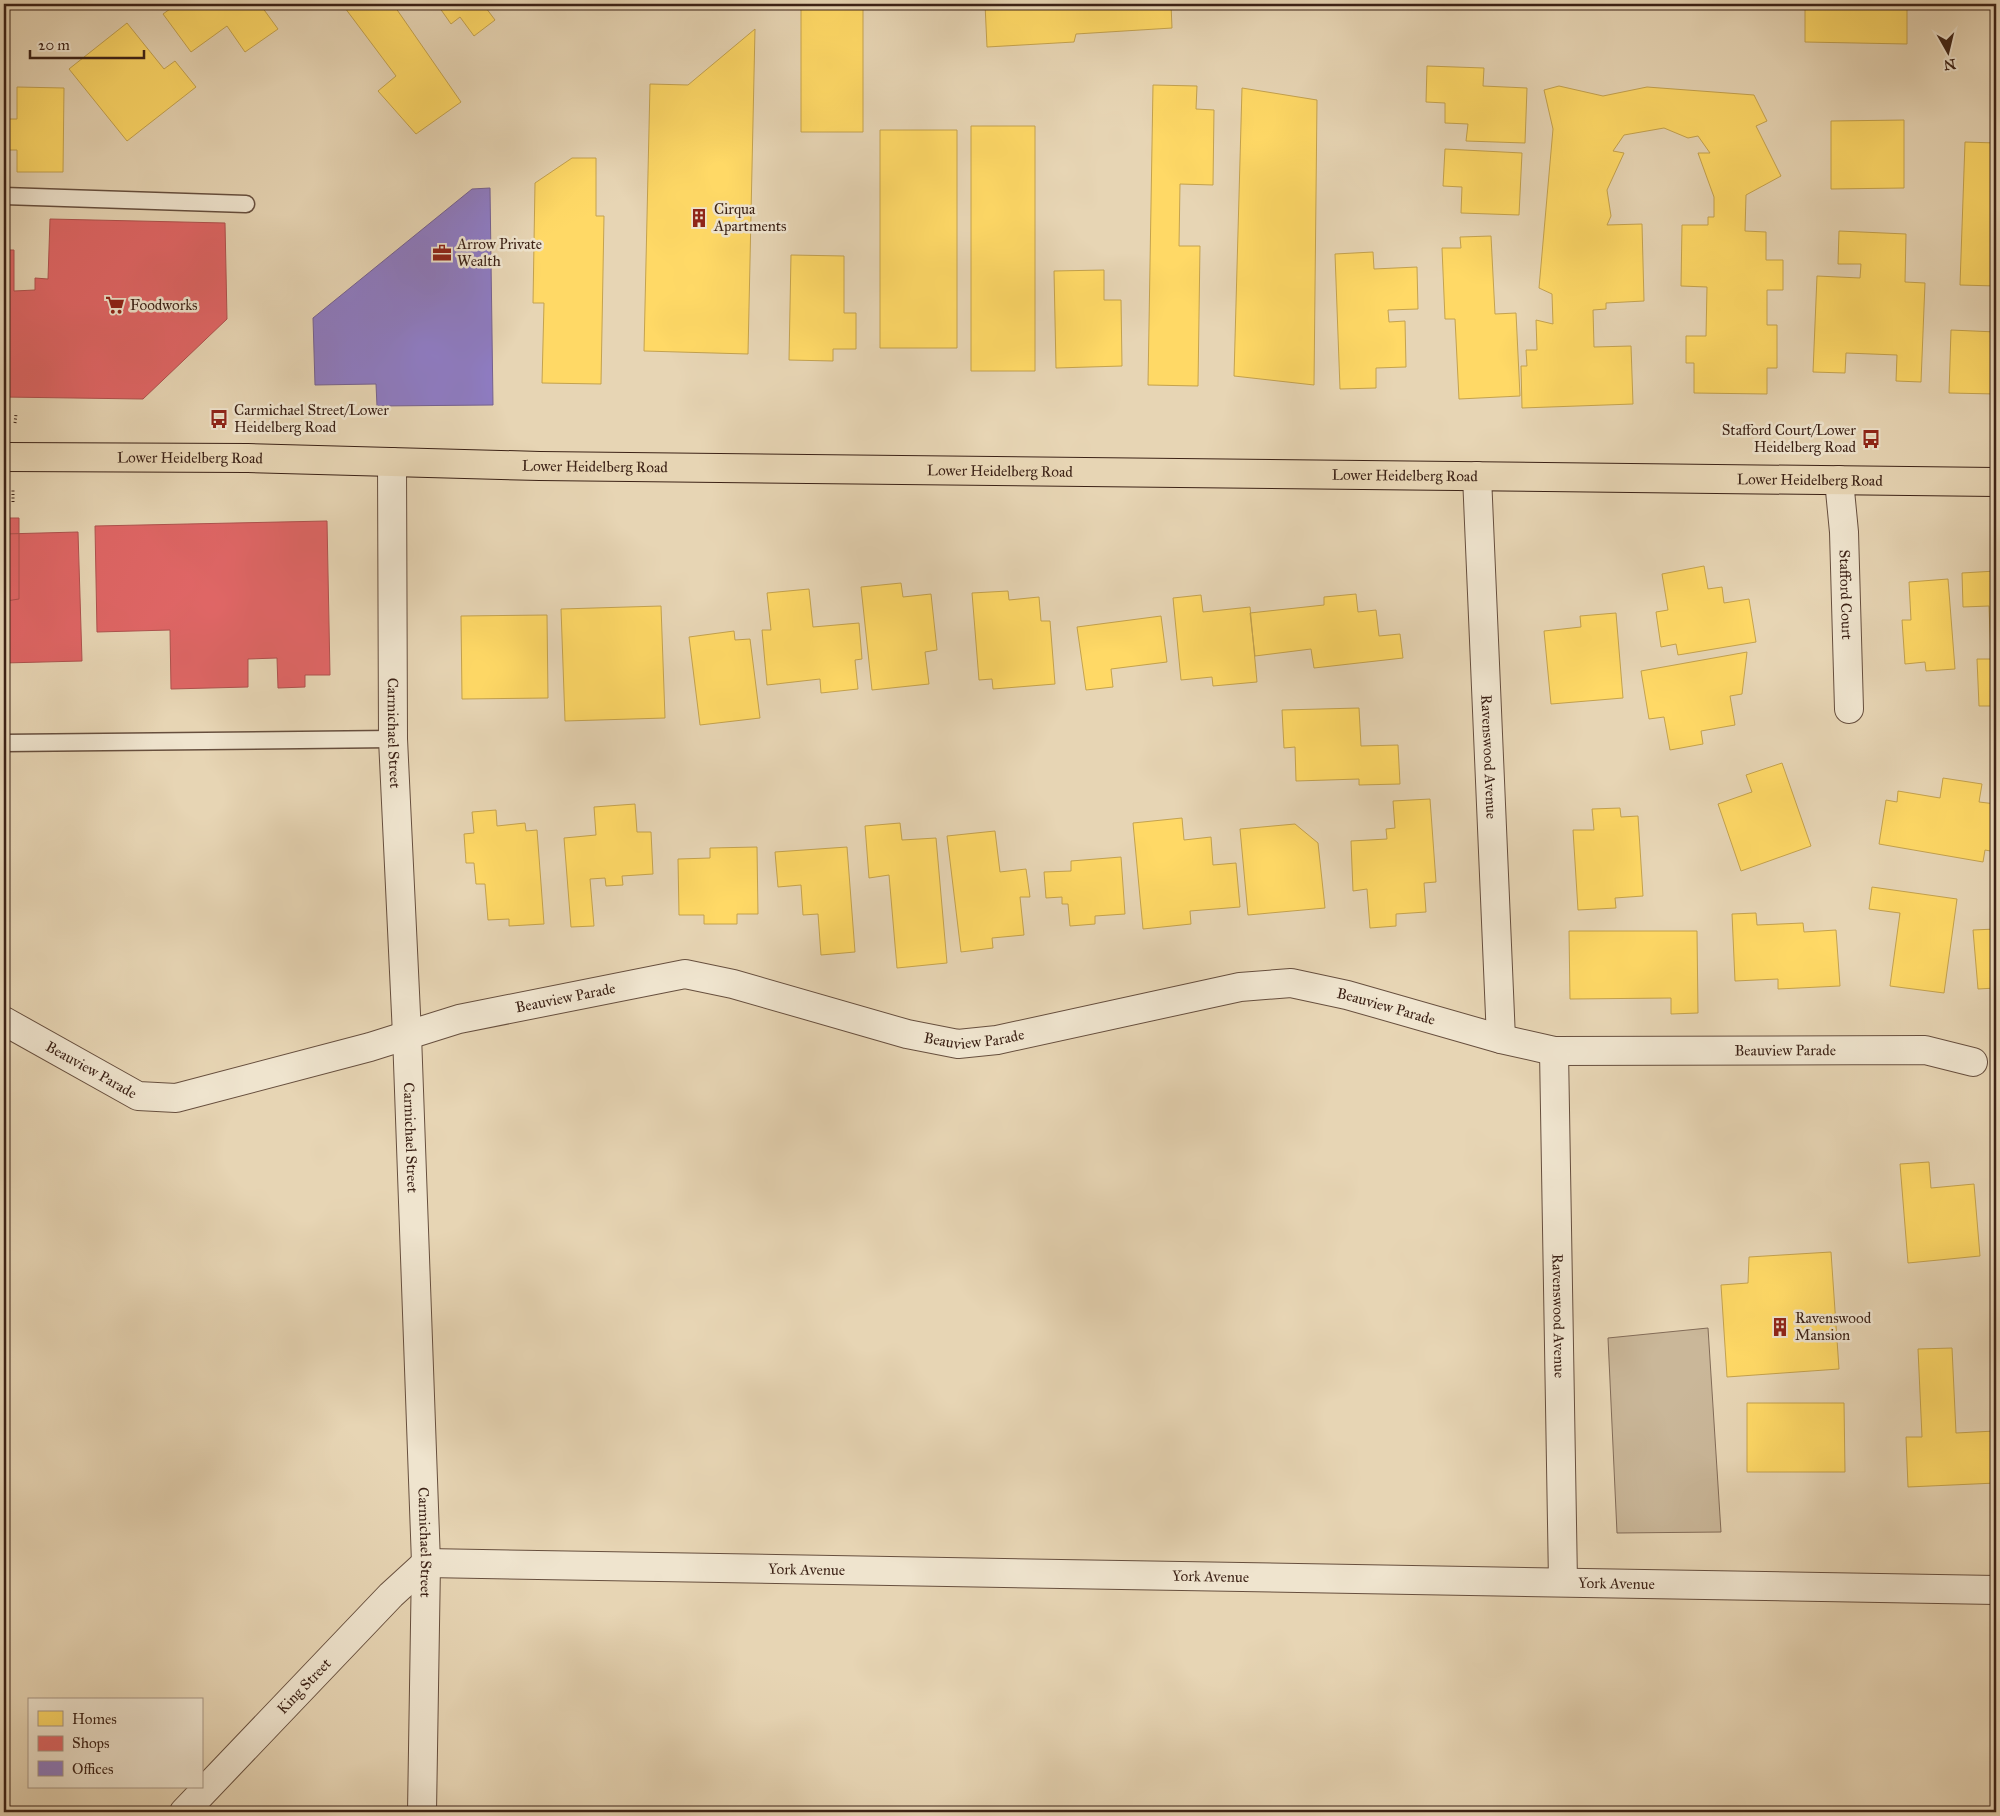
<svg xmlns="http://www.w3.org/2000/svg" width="2000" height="1816" viewBox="0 0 2000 1816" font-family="'IM FELL Great Primer',serif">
  <rect width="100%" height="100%" fill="#e7d5b4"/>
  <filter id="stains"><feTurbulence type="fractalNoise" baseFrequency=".004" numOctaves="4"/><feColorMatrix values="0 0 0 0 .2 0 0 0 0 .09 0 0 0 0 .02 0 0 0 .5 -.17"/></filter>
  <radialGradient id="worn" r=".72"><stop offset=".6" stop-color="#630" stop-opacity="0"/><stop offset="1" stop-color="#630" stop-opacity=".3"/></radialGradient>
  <!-- green -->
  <path fill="#cab799" stroke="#836c58" d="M1708,1328L1721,1532L1617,1533L1608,1338Z"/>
  <!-- homes -->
  <path fill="#ffd966" stroke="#c4a24e" d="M177,4H267L262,7L278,29L245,52L227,26L191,52L163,14Z
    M342,4H393L461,102L416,134L378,91L396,76Z
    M437,4H483L495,20L474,36L460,17L451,24Z
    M801,4H863V132H801Z
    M985,4H1046L1047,8L1079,6V4H1171L1172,28L1076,34L1074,42L987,47Z
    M1805,4H1907V44L1805,42Z
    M127,23L164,69L175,61L196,87L127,141L69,69Z
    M755,29L748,354L644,351L650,84L688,85Z
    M1427,66L1484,68L1483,86L1527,88L1525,143L1466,141L1468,124L1445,123V103L1426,102Z
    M1153,85L1197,86L1196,109L1214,110L1213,185L1180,184L1179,246H1200L1198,386L1148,385Z
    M1559,86L1603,96L1647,87L1754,95L1767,121L1756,126L1781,176L1746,195L1745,231L1766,232V260H1783V290H1767V325H1777V368H1767V394L1694,393V363H1686V336H1706L1707,287L1681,286L1682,225H1708V217H1714V197L1698,153H1710L1698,136L1688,138L1664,128L1624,135L1613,151L1624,153L1607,190L1611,216L1607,225L1642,224L1644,301L1606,303V309L1593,310L1594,347L1631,346L1633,404L1522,408L1521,366H1527L1526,350H1537L1536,320L1553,324L1552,294L1539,288L1553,129L1544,90Z
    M17,87L64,88L63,172H17V150H4V119H17Z
    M1242,88L1317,100L1314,385L1234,376Z
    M1904,120V188L1831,189V121Z
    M971,126H1035V371H971Z
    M880,130H957V348H880Z
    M1965,142L1996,143V286L1960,285Z
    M1445,149L1522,153L1519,215L1461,213L1462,187L1443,186Z
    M572,158H596V216H604L601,384L542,383L544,303H533L535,183Z
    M1839,231L1906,234L1905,282L1925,283L1921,382L1896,381L1897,355L1846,353L1845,373L1813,372L1817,276L1860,278L1861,264H1838Z
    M1491,236L1495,314L1516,313L1520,396L1459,399L1455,319H1445L1442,248H1461L1460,237Z
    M1373,252L1374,269L1417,267L1418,309L1388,310L1389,322L1405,321L1406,367L1376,368V388L1340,389L1335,254Z
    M791,255L844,256V313H856V349H833V361L789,360Z
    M1104,270V300H1121L1122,366L1056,368L1054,271Z
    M1951,330L1996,332V394L1949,393Z
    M1704,566L1708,589L1722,587L1724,603L1749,599L1756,642L1678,655L1676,644L1661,647L1656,612L1668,610L1662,574Z
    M1996,571V706H1979L1977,659H1991L1989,606L1963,607L1962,573Z
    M1948,579L1955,669L1926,671L1925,662L1905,664L1902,620H1911L1909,582Z
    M901,583L903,597L931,594L937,650L925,652L929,684L872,690L861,587Z
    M809,589L813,627L859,623L862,659L855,660L858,689L821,693L820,679L767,685L762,630H771L767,593Z
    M1008,591L1009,600L1039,597L1041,621H1050L1055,684L993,689L992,679L979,680L972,593Z
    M1356,594L1358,612L1376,610L1379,636L1400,634L1403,658L1314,668L1311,649L1255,656L1250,613L1324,605V597Z
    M1201,595L1203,612L1250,607L1257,682L1213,686L1212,677L1181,680L1173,598Z
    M661,606L665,718L565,721L561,609Z
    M1616,613L1623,698L1551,704L1544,631L1581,627L1580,616Z
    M547,615L548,698L462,699L461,616Z
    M1161,616L1167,662L1111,669L1113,687L1086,690L1077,627Z
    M734,631L735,640L750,639L760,718L700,725L689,637Z
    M1747,652L1742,694L1730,696L1735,725L1701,731L1703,744L1670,750L1664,717L1649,719L1641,671Z
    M1359,708L1361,746L1398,745L1400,784L1359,785V779L1296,781L1295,747L1284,748L1282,710Z
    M1782,763L1811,846L1741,871L1718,804L1752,792L1746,775Z
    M1943,778L1982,784L1979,802L1996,804V852L1985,850L1983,862L1879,844L1886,800L1897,802L1898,791L1940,798Z
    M1430,799L1436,882L1424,883L1426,912L1396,914V926L1370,928L1367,889L1353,891L1351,841L1387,839L1386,829L1395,828L1393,801Z
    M635,804L637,832H651L653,874L622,876L623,885L606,886L605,878L590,879L594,926L571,927L564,838L596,835L594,807Z
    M1620,808L1621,817L1638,816L1643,896L1615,898L1616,908L1578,910L1573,830H1594L1592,809Z
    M496,810L497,826L525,823L526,831L537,830L544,924L509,926V919L488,920L485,884H476L474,863H466L464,834L474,833L472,812Z
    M1182,818L1184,840L1211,837L1213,865L1236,863L1240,907L1190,911L1191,924L1143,929L1133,823Z
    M900,823L902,840L936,838L947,963L897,968L889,875L869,878L865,826Z
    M1295,824L1318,843L1325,908L1248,915L1240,829Z
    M995,831L1000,872L1026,869L1030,897H1020L1024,935L992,938L993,948L961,952L947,836Z
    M757,847L758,914H737V924H704V915H679L678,859L710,858V848Z
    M847,847L855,952L821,955L818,914L803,915L801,885L778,887L775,852Z
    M1121,857L1125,914L1095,916V924L1070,926L1068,904H1062V897L1046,898L1044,872L1071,871V861Z
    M1872,887L1957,899L1944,993L1890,986L1900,913L1869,909Z
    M1756,913L1757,925L1803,923L1804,932L1836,930L1840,986L1778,989V979L1735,981L1732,914Z
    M1996,929V988L1978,989L1973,930Z
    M1569,931H1697L1698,1013L1671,1014V998L1570,999Z
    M1929,1162L1931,1188L1974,1184L1980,1256L1908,1263L1900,1164Z
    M1995,1177H1996V1229Z
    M1831,1252L1839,1369L1727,1377L1721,1285L1748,1283L1749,1257Z
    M1952,1348L1956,1433L1995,1431L1996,1483L1908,1487L1906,1437H1922L1918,1349Z
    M1747,1403H1844L1845,1472H1747Z"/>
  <!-- shops -->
  <path fill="#e06666" stroke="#af524e" d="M50,219L225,223L227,319L143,399L4,397V250H14V291L35,290V278L48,279Z
    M4,518H19V599L6,601L9,671H4Z
    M327,521L330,675H305V687L278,688L277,658L248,659V687L171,689L170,630L97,632L95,526Z
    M78,532L82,661L4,663V534Z"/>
  <!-- offices -->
  <path fill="#8e7cc3" stroke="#75618f" d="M490,188L493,405L377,406L376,384L315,385L313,318L472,189Z"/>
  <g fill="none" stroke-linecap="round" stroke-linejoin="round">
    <!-- service casing -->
    <g stroke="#674f3e" stroke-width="19">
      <path id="service" d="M4,196L246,204
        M4,743L393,739"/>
    </g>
    <!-- minor casing -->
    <g stroke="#674f3e" stroke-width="30">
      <g id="minor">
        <path id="s1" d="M392,462L393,739L407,1035L426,1563L422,1812"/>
        <path id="s2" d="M1477,476L1501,1039"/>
        <path id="s3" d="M1839,480L1844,532L1849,709"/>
        <path id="s4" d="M4,1021L138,1096L176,1098L370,1047L459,1019L685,974L733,984L907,1034L958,1044L997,1040L1240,987L1291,983L1347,995L1501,1039L1554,1051L1925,1050L1973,1062"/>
        <path id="s5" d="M1554,1051L1563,1582"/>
        <path id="s6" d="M184,1812L391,1595L426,1563L1996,1590"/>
      </g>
    </g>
    <!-- primary casing -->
    <g stroke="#3c2216" stroke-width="30">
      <g id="primary">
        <path id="s7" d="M4,457L248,458L540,466L1996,482"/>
      </g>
    </g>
    <!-- path -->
    <path stroke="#3c2216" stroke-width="3" stroke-dasharray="1 2.5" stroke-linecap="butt" d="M15,423L16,414
      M13,502V490"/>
    <!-- service -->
    <use href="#service" stroke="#efe4ce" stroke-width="16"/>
    <!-- minor -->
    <use href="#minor" stroke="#efe4ce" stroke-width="28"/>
    <!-- primary -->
    <use href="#primary" stroke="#e7d5b4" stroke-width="28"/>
  </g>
  <!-- icons -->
  <defs>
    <g id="building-bare" transform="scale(1.5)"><path d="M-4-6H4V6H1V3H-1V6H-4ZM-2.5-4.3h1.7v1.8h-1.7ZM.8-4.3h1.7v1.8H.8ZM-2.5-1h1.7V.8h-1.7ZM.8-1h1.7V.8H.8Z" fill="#8f2418" stroke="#efe4ce" stroke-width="2.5" paint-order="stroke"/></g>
    <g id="office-bare" transform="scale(1.5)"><path d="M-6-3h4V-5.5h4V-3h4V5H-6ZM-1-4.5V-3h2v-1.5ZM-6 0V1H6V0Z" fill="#8f2418" stroke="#efe4ce" stroke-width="2.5" paint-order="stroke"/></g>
    <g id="supermarket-bare" transform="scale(1.5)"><path d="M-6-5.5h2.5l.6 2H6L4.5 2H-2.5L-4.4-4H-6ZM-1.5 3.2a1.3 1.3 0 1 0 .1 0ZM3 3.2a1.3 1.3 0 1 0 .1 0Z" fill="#8f2418" stroke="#efe4ce" stroke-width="2.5" paint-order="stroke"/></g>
    <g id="bus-bare" transform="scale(1.5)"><path d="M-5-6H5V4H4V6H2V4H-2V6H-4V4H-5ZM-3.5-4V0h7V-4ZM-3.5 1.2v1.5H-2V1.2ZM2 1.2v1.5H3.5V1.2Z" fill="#8f2418" stroke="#efe4ce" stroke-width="2.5" paint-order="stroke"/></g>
  </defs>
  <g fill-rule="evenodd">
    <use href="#building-bare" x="699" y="218"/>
    <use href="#office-bare" x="442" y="253"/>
    <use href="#supermarket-bare" x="115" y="305"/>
    <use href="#bus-bare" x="219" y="419"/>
    <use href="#bus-bare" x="1871" y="439"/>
    <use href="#building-bare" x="1780" y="1327"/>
  </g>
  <g text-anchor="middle" stroke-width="5" stroke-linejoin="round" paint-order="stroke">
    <!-- poi labels -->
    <g font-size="15" fill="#3c2216" stroke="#efe4ce" text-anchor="start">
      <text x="714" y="214">Cirqua<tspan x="714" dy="17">Apartments</tspan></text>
      <text x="457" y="249">Arrow Private<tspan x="457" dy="17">Wealth</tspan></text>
      <text x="130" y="310">Foodworks</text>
      <text x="234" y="415">Carmichael Street/Lower<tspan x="234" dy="17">Heidelberg Road</tspan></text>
      <text x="1856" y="435" text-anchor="end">Stafford Court/Lower<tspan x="1856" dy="17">Heidelberg Road</tspan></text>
      <text x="1795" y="1323">Ravenswood<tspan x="1795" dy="17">Mansion</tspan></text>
    </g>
    <!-- street labels -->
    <g font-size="15" fill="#3c2216" stroke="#efe4ce">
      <text dy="5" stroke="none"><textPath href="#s7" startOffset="186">Lower Heidelberg Road</textPath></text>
      <text dy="5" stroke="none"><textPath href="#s7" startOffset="591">Lower Heidelberg Road</textPath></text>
      <text dy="5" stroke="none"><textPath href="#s7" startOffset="996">Lower Heidelberg Road</textPath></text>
      <text dy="5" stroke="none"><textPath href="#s7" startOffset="1401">Lower Heidelberg Road</textPath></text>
      <text dy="5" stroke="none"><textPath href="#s7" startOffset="1806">Lower Heidelberg Road</textPath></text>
      <text dy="5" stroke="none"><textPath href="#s3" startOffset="115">Stafford Court</textPath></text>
      <text dy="5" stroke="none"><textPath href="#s1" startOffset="271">Carmichael Street</textPath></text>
      <text dy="5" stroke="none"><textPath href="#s2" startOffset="281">Ravenswood Avenue</textPath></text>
      <text dy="5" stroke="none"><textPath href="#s4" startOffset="594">Beauview Parade</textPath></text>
      <text dy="5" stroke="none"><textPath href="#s4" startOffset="1435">Beauview Parade</textPath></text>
      <text dy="5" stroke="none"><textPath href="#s4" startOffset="1014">Beauview Parade</textPath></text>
      <text dy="5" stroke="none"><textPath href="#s4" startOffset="1840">Beauview Parade</textPath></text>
      <text dy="5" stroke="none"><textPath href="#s4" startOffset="100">Beauview Parade</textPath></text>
      <text dy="5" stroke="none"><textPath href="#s1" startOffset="676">Carmichael Street</textPath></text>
      <text dy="5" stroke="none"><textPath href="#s5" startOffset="265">Ravenswood Avenue</textPath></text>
      <text dy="5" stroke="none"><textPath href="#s1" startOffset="1081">Carmichael Street</textPath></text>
      <text dy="5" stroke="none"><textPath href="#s6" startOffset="728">York Avenue</textPath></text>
      <text dy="5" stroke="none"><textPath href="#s6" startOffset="1132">York Avenue</textPath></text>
      <text dy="5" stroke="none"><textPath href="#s6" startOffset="1538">York Avenue</textPath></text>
      <text dy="5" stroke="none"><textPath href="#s6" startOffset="174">King Street</textPath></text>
    </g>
  </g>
  <!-- margin -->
  <rect width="2000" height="1816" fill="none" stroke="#e7d5b4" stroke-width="20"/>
  <rect x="5" y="5" width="1990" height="1806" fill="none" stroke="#3c2216" stroke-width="2.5"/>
  <rect x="10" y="10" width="1980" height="1796" fill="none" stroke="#3c2216"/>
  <!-- legend -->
  <rect x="28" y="1698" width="175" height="90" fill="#efe4ce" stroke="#a79684"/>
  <rect x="38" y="1711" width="25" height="15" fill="#ffd966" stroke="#a79684"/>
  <text x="72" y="1724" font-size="15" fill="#3c2216">Homes</text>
  <rect x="38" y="1736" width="25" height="15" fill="#e06666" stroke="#a79684"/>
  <text x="72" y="1748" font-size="15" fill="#3c2216">Shops</text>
  <rect x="38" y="1761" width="25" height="15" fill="#8e7cc3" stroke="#a79684"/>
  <text x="72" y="1774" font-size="15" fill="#3c2216">Offices</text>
  <!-- north arrow -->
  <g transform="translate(1948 52) rotate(172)" stroke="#efe4ce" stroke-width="4" paint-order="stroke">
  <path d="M0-4L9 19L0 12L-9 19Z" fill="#3c2216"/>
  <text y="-8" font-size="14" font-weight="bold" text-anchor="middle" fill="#3c2216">N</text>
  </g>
  <!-- scale -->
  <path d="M30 50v8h114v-8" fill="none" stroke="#3c2216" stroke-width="2.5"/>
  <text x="38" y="50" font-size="15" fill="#3c2216" stroke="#efe4ce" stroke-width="4" paint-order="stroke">20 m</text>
  <rect width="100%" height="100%" filter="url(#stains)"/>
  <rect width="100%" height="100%" fill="url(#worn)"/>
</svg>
